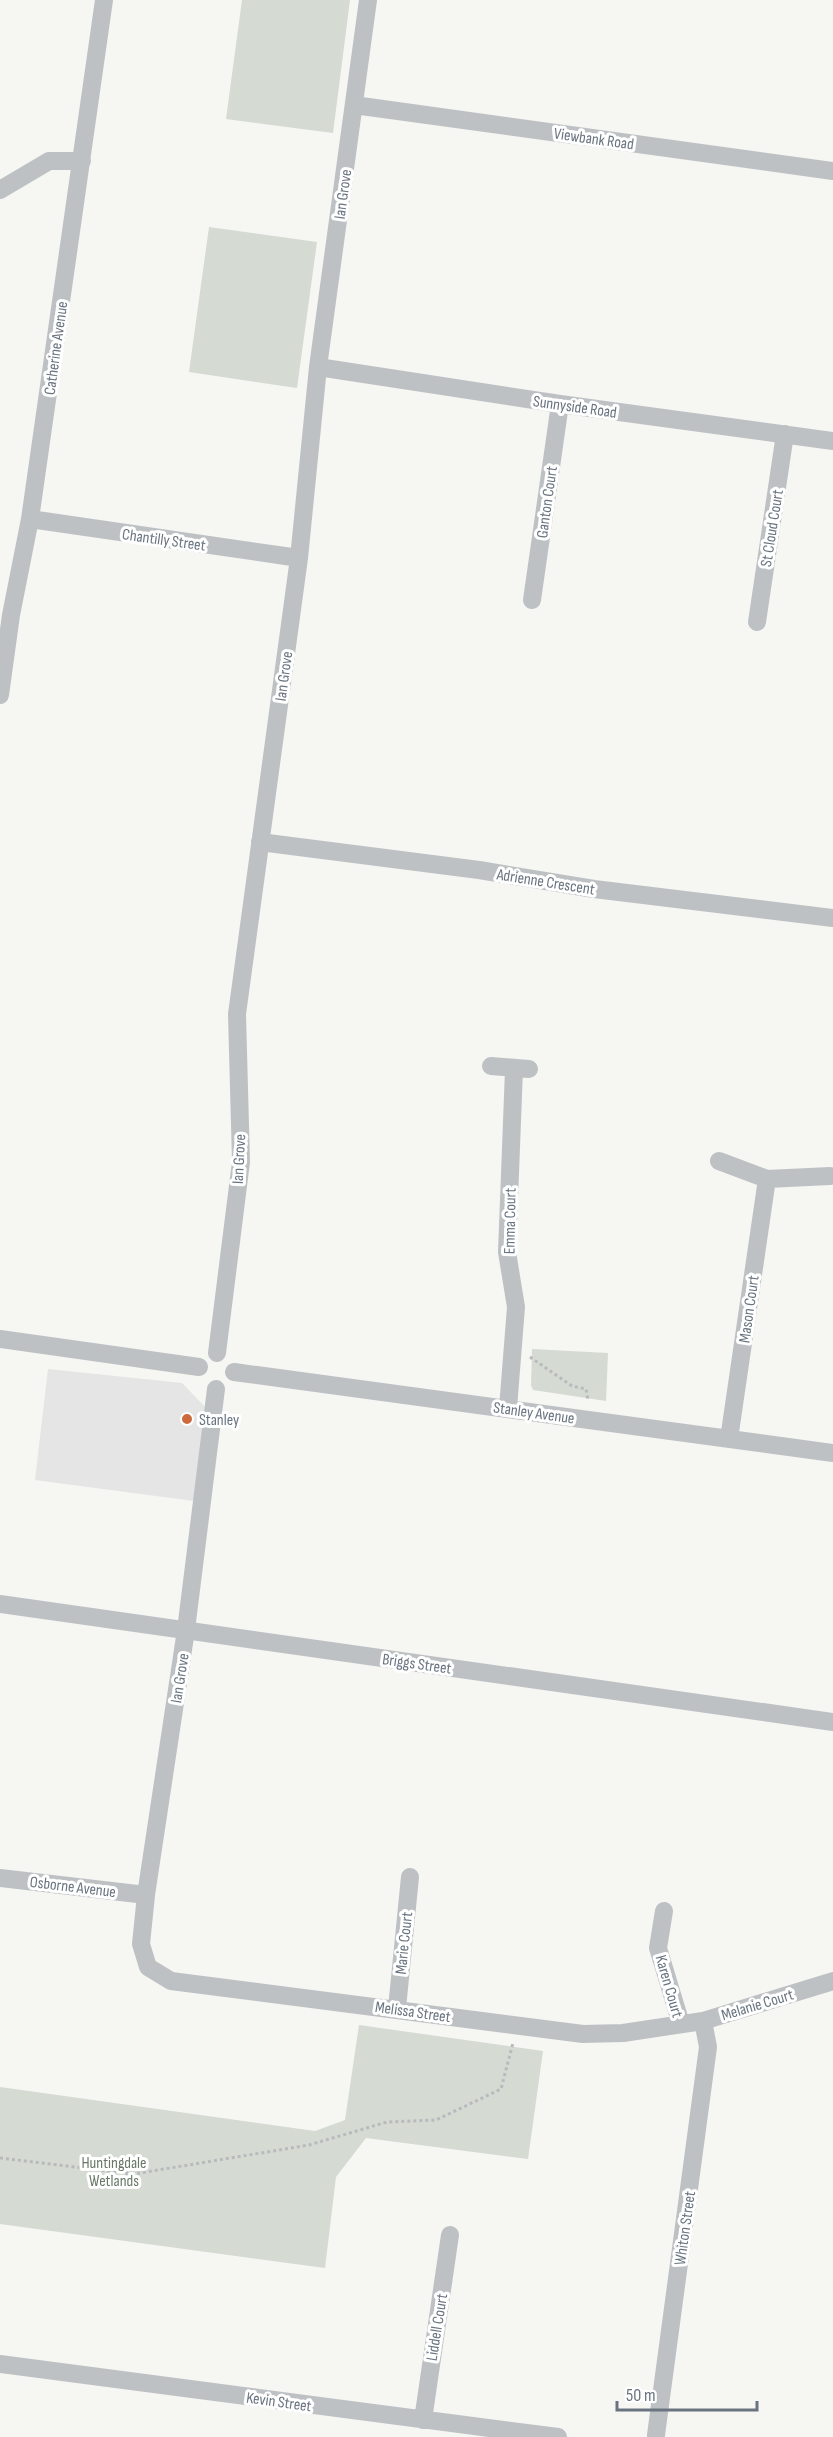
<svg xmlns="http://www.w3.org/2000/svg" width="833" height="2437" viewBox="0 0 833 2437" font-family="'Sofia Sans Condensed',sans-serif">
  <rect width="100%" height="100%" fill="#f6f6f3"/>
  <!-- built -->
  <path fill="#e4e5e4" d="M48,1369L182,1383L207,1409L194,1501L35,1480Z"/>
  <!-- green -->
  <path fill="#d5dad3" d="M242,0H350L333,133L226,119Z
    M209,227L317,242L297,388L189,372Z
    M532,1349L608,1353L606,1401L533,1390L531,1385Z
    M359,2025L543,2051L528,2159L366,2138L336,2177L325,2268L0,2224V2087L315,2131L345,2120Z"/>
  <g fill="none" stroke-linecap="round" stroke-linejoin="round">
    <!-- path -->
    <path stroke="#b8babd" stroke-width="3" stroke-dasharray="3 3" stroke-linecap="butt" d="M530,1357L572,1386L586,1389L588,1400
      M0,2158L134,2174L309,2145L387,2122L436,2120L501,2089L513,2043"/>
    <!-- minor -->
    <path stroke="#bec1c4" stroke-width="18" d="M354,105L833,171
      M0,190L49,161H82
      M318,367L560,404L833,441
      M30,519L299,558
      M532,600L560,404
      M757,622L785,434
      M0,695L11,615L30,519L104,0
      M260,842L479,870L594,889L833,918
      M491,1066L529,1069
      M719,1161L767,1179L830,1176
      M0,1339L199,1367
      M217,1353L241,1162L237,1014L299,558L318,367L368,0
      M234,1372L833,1453
      M216,1389L186,1630L146,1895L141,1944L148,1967L171,1981L583,2034L623,2033L703,2021L833,1981
      M508,1408L516,1307L507,1252L514,1069
      M729,1439L767,1179
      M0,1604L833,1722
      M0,1878L146,1895
      M664,1911L658,1948L681,2024
      M397,2008L410,1877
      M0,2364L558,2437
      M423,2420L450,2235
      M656,2435L708,2047L703,2021"/>
  </g>
  <!-- markers -->
  <circle fill="#cc693d" stroke="#fff" stroke-width="2" cx="187" cy="1419" r="6"/>
  <g text-anchor="middle" stroke-width="6" stroke-linejoin="round" paint-order="stroke">
    <!-- street labels -->
    <g font-size="16" fill="#697480" stroke="#fff">
      <text transform="translate(594 138) rotate(8)" y="6">Viewbank Road</text>
      <text transform="translate(342 194) rotate(-82)" y="6">Ian Grove</text>
      <text transform="translate(55 348) rotate(-82)" y="6">Catherine Avenue</text>
      <text transform="translate(575 406) rotate(8)" y="6">Sunnyside Road</text>
      <text transform="translate(546 502) rotate(-82)" y="6">Ganton Court</text>
      <text transform="translate(771 528) rotate(-81)" y="6">St Cloud Court</text>
      <text transform="translate(164 539) rotate(8)" y="6">Chantilly Street</text>
      <text transform="translate(283 676) rotate(-82)" y="6">Ian Grove</text>
      <text transform="translate(546 881) rotate(9)" y="6">Adrienne Crescent</text>
      <text transform="translate(238 1159) rotate(-87)" y="6">Ian Grove</text>
      <text transform="translate(509 1221) rotate(-89)" y="6">Emma Court</text>
      <text transform="translate(748 1309) rotate(-82)" y="6">Mason Court</text>
      <text transform="translate(534 1412) rotate(8)" y="6">Stanley Avenue</text>
      <text transform="translate(417 1663) rotate(8)" y="6">Briggs Street</text>
      <text transform="translate(179 1678) rotate(-81)" y="6">Ian Grove</text>
      <text transform="translate(73 1886) rotate(7)" y="6">Osborne Avenue</text>
      <text transform="translate(403 1943) rotate(-84)" y="6">Marie Court</text>
      <text transform="translate(670 1986) rotate(74)" y="6">Karen Court</text>
      <text transform="translate(757 2004) rotate(-17)" y="6">Melanie Court</text>
      <text transform="translate(413 2011) rotate(8)" y="6">Melissa Street</text>
      <text transform="translate(684 2228) rotate(-82)" y="6">Whiton Street</text>
      <text transform="translate(436 2327) rotate(-81)" y="6">Liddell Court</text>
      <text transform="translate(279 2401) rotate(8)" y="6">Kevin Street</text>
    </g>
    <!-- poi labels -->
    <g font-size="16" fill="#697480" stroke="#fff" text-anchor="start">
      <text x="199" y="1425">Stanley</text>
    </g>
    <!-- park labels -->
    <g font-size="16" fill="#697867" stroke="#fff">
      <text x="114" y="2168">Huntingdale<tspan x="114" dy="18">Wetlands</tspan></text>
    </g>
  </g>
  <!-- scale -->
  <path d="M617 2401v9h140v-9" fill="none" stroke="#697480" stroke-width="3"/>
  <text x="626" y="2401" font-size="18" fill="#697480" stroke="#ffffff" stroke-width="4.5" paint-order="stroke">50 m</text>
</svg>
